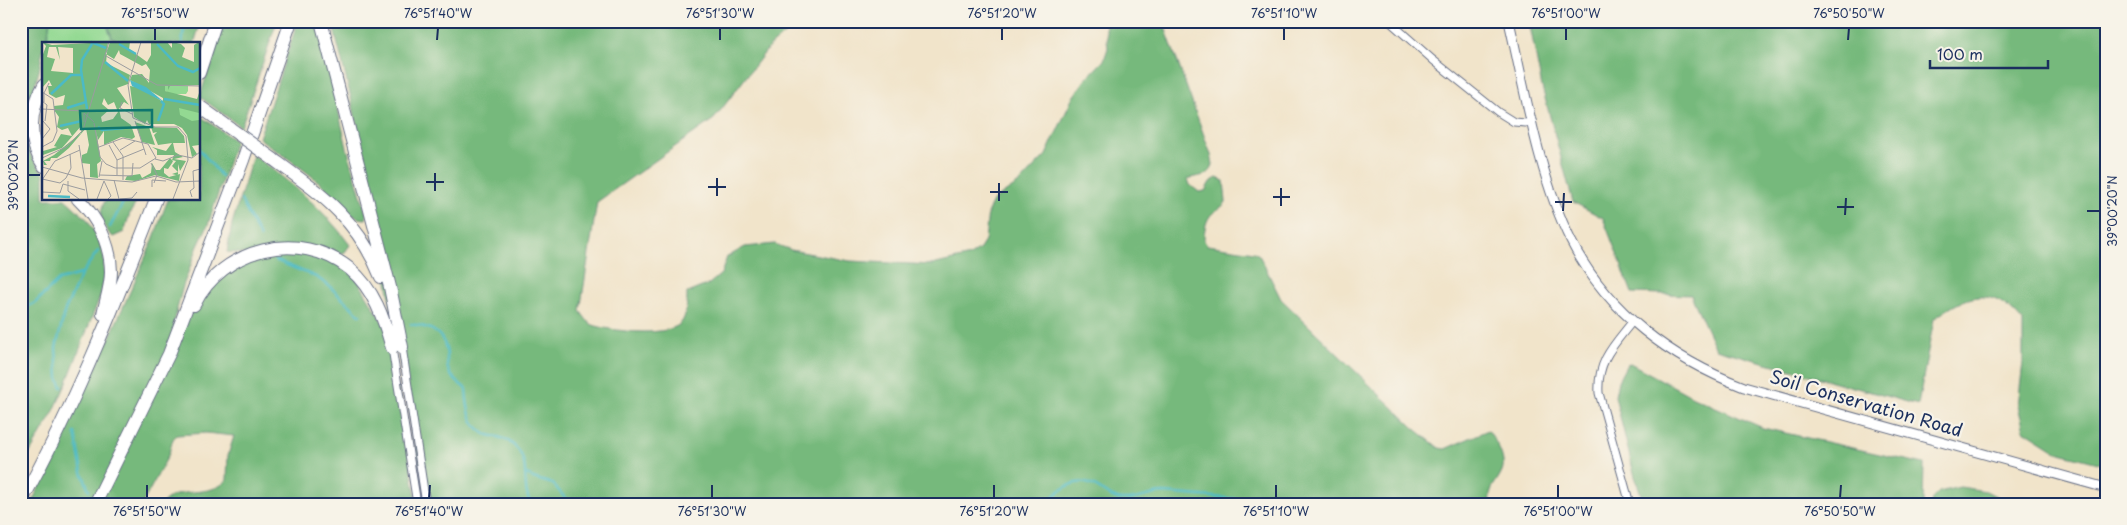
<svg xmlns="http://www.w3.org/2000/svg" width="2127" height="525" viewBox="0 0 2127 525" font-family="'Playpen Sans',sans-serif">
  <rect width="100%" height="100%" fill="#f7f3e8"/>
  <filter id="ink" filterUnits="userSpaceOnUse"><feTurbulence type="fractalNoise" baseFrequency=".02" numOctaves="2"/><feDisplacementMap in="SourceGraphic" scale="10" xChannelSelector="R" yChannelSelector="G"/><feConvolveMatrix kernelMatrix="1 2 1 2 8 2 1 2 1" color-interpolation-filters="sRGB"/></filter>
  <filter id="wash" filterUnits="userSpaceOnUse"><feTurbulence type="fractalNoise" baseFrequency=".0096" numOctaves="4" result="noise"/><feDisplacementMap in="SourceGraphic" scale="20" xChannelSelector="R" yChannelSelector="G"/><feGaussianBlur stdDeviation="1.12" result="paint"/><feColorMatrix in="noise" values="0 0 0 0 0 0 0 0 0 0 0 0 0 0 0 0 0 1.4 0 .05"/><feComposite in="paint" operator="in"/></filter>
  <g filter="url(#wash)">
    <rect width="100%" height="100%" fill="#f1e4ca"/>
    <!-- green -->
    <path fill="#93d992" stroke="#578478" d="M50,21H105L112,38L81,44H46Z"/>
    <!-- forest -->
    <path fill="#76b97c" stroke="#48746d" d="M28,21H50L46,44H44L39,71L26,114L28,144L31,156L44,174V199H65L87,219L99,240L104,257V278L101,294L67,382L53,413L21,468V39Z
      M107,21H201L194,44H129L112,38Z
      M223,21H277L241,127L200,97Z
      M298,21H318L347,148L367,216L366,219C351,219 346,208 336,198C313,174 285,157 259,138Z
      M332,21H800L769,47L714,119L597,202L580,311C584,316 588,323 593,325C610,331 674,339 683,320C687,312 687,301 687,293L709,284L721,274L727,257L745,247L775,244L791,250L850,261L932,265L970,256L980,249L985,241L988,211L994,200L1019,183L1046,155L1073,97L1085,80L1104,60L1108,48L1105,21H1161L1165,27L1211,155L1213,164C1211,178 1197,175 1188,179L1190,185L1199,192L1205,191L1210,182L1217,178L1224,181L1226,202C1221,209 1218,208 1213,213C1205,219 1204,233 1204,241L1207,245L1254,252L1259,255L1281,299L1414,428L1439,448L1445,449L1488,430C1495,440 1507,459 1502,471C1496,485 1488,487 1490,504H426L370,185L352,102Z
      M1529,21H2106V465L2060,453L2024,430L2018,406L2023,362V322C1992,285 1969,293 1934,319L1918,405L1716,349L1691,295L1632,293L1603,218L1573,202L1542,87Z
      M199,115L235,141L208,225L198,246L183,286L177,309L169,352L195,301L247,254L227,252L232,224L253,155C289,181 324,209 350,245L345,252L333,258L351,269L388,331L417,504H162C176,485 210,499 227,480L228,455L234,436L206,433L177,435L173,439L168,456L142,504H31L104,350L153,240L168,199H199Z
      M115,199H134L135,205L130,213L124,232L113,237C102,227 97,214 105,201Z
      M1630,363L1693,397L1763,428L1924,464L1923,504H1644L1633,470L1615,396L1618,381L1627,364Z
      M1960,487L1986,491L2011,504H1932L1931,500L1939,492Z"/>
    <g fill="none" stroke-linecap="round" stroke-linejoin="round">
      <!-- stream -->
      <path stroke="#4cbac5" stroke-width="2.5" d="M182,44L185,21
        M199,149L222,177
        M241,200L260,237
        M110,227L125,199
        M275,260L316,277L328,285L360,315
        M21,310L35,303L59,280L81,274
        M411,324C428,327 442,330 446,349C448,355 446,362 448,369C450,378 460,383 466,389C467,405 469,425 485,434C487,435 490,435 492,436C503,437 513,443 519,451C530,467 521,488 531,504
        M62,387L58,378L56,348L65,310L82,273L98,251
        M75,433L82,472L89,490
        M527,474L533,478L553,484L566,499L575,500L579,504
        M1044,504C1061,489 1076,474 1098,488C1105,493 1114,499 1122,500C1138,501 1150,493 1164,493L1238,499L1251,504"/>
    </g>
  </g>
  <g filter="url(#ink)">
    <g fill="none" stroke-linecap="round" stroke-linejoin="round">
      <!-- street casing -->
      <g stroke="#666e84" stroke-width="9">
        <path id="street" d="M1389,21L1433,60L1498,112L1514,122L1526,123L1532,121
          M402,347L426,504
          M392,348L417,504
          M1630,504L1599,393C1597,361 1613,346 1632,322"/>
      </g>
      <!-- secondary casing -->
      <g stroke="#666e84" stroke-width="11">
        <path id="secondary" d="M1509,21C1525,91 1539,177 1571,241C1607,312 1671,359 1744,387L2106,488"/>
      </g>
      <!-- highway casing -->
      <g stroke="#666e84" stroke-width="14">
        <path id="highway" d="M321,21L390,287L402,347
          M199,73L216,21
          M44,85C29,110 27,141 44,166
          M273,159C321,194 358,219 381,277
          M78,199C97,217 111,245 111,272C111,286 106,300 103,314
          M194,305C222,248 299,228 350,269C374,289 384,319 392,348
          M21,502C75,405 116,302 156,199
          M95,504L169,354L243,160L291,21"/>
      </g>
      <!-- street -->
      <use href="#street" stroke="#fff" stroke-width="7"/>
      <!-- secondary -->
      <use href="#secondary" stroke="#fff" stroke-width="9"/>
      <!-- highway -->
      <use href="#highway" stroke="#fff" stroke-width="12"/>
      <!-- highway-bridge casing -->
      <g stroke="#666e84" stroke-width="14" stroke-linecap="butt">
        <path id="highway-bridge" d="M199,106L273,159"/>
      </g>
      <!-- highway-bridge -->
      <use href="#highway-bridge" stroke="#fff" stroke-width="12"/>
    </g>
  </g>
  <!-- ticks -->
  <path fill="none" stroke="#1b2f5e" stroke-width="2" d="M155,40V28M437,40L438,28M720,40V28M1002,40V28M1284,40V28M1566,40V28M1848,40L1849,28M28,175H40M426,182H444M708,187H726M435,191V173M990,192H1008M717,196V178M1273,197H1290M999,201V183M1555,202H1572M1281,206V188M1837,207H1854M1563,211L1564,193M2087,211H2100M1845,215L1846,198M147,498V485M429,498L430,485M712,498V485M994,498V485M1276,498V485M1558,498V485M1840,498L1841,485"/>
  <g text-anchor="middle" stroke-width="4.5" stroke-linejoin="round" paint-order="stroke">
    <!-- street labels -->
    <g font-size="18" fill="#1b2f5e" stroke="#f7f3e8">
      <text transform="translate(1866 404) rotate(16)" y="6">Soil Conservation Road</text>
    </g>
  </g>
  <!-- overview -->
  <g transform="translate(42 42)">
    <rect width="158" height="158" fill="#f1e4ca"/>
    <path d="M123,44H146V49L144,52H130L123,49ZM133,61L157,63V92L139,85Z" fill="#93d992"/>
    <path d="M0,0L10,3L66,0L64,21L88,33L86,42L75,46L87,63L82,60L77,67L79,76L89,83L93,95L90,97L79,95L62,103V89L56,98L54,89L59,119L55,122L56,136L48,135V122L40,121V113L45,111L47,103L44,86L27,106L15,116H9L8,119H2L5,123H2L1,119L12,113L39,91L40,83L20,106L1,113V109L15,105L12,104L19,92L30,94L26,86L20,88L15,85L17,75L12,68V64L21,63L23,53L14,56L7,52L6,44H10L7,38L0,46V15L4,4ZM7,5H14L18,18L16,5L31,6V31L9,29L13,17L5,15ZM62,56L66,63L72,60L76,70L71,77L60,80L59,75L67,68L60,62ZM68,0H88L87,7L105,20L109,13V0H125L130,6V0L139,2L143,6L140,15L152,20V3L157,0V43L128,44L126,48V44H123V49L155,57L157,51V103L150,104L155,112L150,115L145,93L140,86L132,82H107L105,78L103,82L92,75L88,44L99,46L121,60V56L88,38L90,33L100,32L107,41L108,28L104,22L100,24L78,12L77,8L72,17L64,12ZM137,66L157,71V78L150,79L138,73ZM93,80L107,85L113,103L100,100ZM109,85L135,86L142,94L143,101H131L133,110L141,115L132,117L144,119L138,129L136,122V133H134L130,132L136,130L130,124L134,119L130,118L132,113H115V108L110,105L124,109L130,101L116,103L112,93L115,90L111,91ZM128,116L131,119L130,121L126,127L122,126V131L127,135L138,132L137,139L113,133L94,139L83,138L85,134L98,132L100,136L109,131L110,121L114,128H118Z" fill="#76b97c" fill-rule="evenodd"/>
    <path d="M88,38L104,45L122,60L90,44Z" fill="#4cbac5"/>
    <path fill="none" stroke="#4cbac5" stroke-width="2.5" d="M49,0L64,6M77,2L94,12M115,2L136,24L151,30L158,26M63,20L86,39M9,52L29,33H40M122,57L158,63M25,66L44,60M45,67L39,28L40,18L50,2M116,79L122,62L119,59M18,84L40,79M56,85L60,88L82,86M6,154L28,155"/>
    <path fill="none" stroke="#9b9c9f" stroke-width="1" d="M99,0L86,43L91,76L113,85H136L144,94L146,118L131,157M64,14L115,43L158,44M0,50L11,57L15,89L11,99L0,105M0,59L5,63L3,79M2,60V51L7,41M80,60L78,66L90,72M0,67L41,69M0,78L8,87L0,97M93,79L104,113M42,80V71L52,80M52,81L58,115L64,122L73,126H98L114,116L106,102L81,96L57,105M71,100L81,114V138M37,103L46,157M67,103L75,118V133M78,108L93,99M0,116L24,105L41,88L67,0M113,117L121,119L136,113L150,116L158,110M75,118L102,107M109,121L115,133L112,141M0,125L40,136L90,140L114,134L134,140L158,139M57,133L90,134L91,121M57,135L60,119M0,137L18,141L24,136L29,126L28,112M0,138L13,119L38,108M72,138L77,157M26,139V149L37,157M21,142L43,148M110,145V138L124,139M0,150L18,151L21,142M150,155L148,149L152,146L151,129L158,127M55,157L62,139L69,154L66,157M78,157L90,156L95,150"/>
    <path fill="#0f766e" fill-opacity="0.15" stroke="#0f766e" stroke-width="2.5" d="M110,68V85L39,87L38,69Z"/>
    <rect width="158" height="158" fill="none" stroke="#1b2f5e" stroke-width="2.5"/>
  </g>
  <!-- margin -->
  <rect width="2127" height="525" fill="none" stroke="#f7f3e8" stroke-width="55"/>
  <!-- scale -->
  <path d="M1930 60v8h118v-8" fill="none" stroke="#1b2f5e" stroke-width="2.5"/>
  <text x="1937" y="60" font-size="15" fill="#1b2f5e" stroke="#f7f3e8" stroke-width="4" paint-order="stroke">100 m</text>
  <rect x="28" y="28" width="2072" height="470" fill="none" stroke="#1b2f5e" stroke-width="2"/>
  <g font-size="12" text-anchor="middle" fill="#1b2f5e">
    <text x="155" y="18">76°51'50"W</text>
    <text x="438" y="18">76°51'40"W</text>
    <text x="720" y="18">76°51'30"W</text>
    <text x="1002" y="18">76°51'20"W</text>
    <text x="1284" y="18">76°51'10"W</text>
    <text x="1566" y="18">76°51'00"W</text>
    <text x="1849" y="18">76°50'50"W</text>
    <text transform="translate(14 175) rotate(-90)" y="4">39°00'20"N</text>
    <text transform="translate(2113 211) rotate(-90)" y="4">39°00'20"N</text>
    <text x="147" y="516">76°51'50"W</text>
    <text x="429" y="516">76°51'40"W</text>
    <text x="712" y="516">76°51'30"W</text>
    <text x="994" y="516">76°51'20"W</text>
    <text x="1276" y="516">76°51'10"W</text>
    <text x="1558" y="516">76°51'00"W</text>
    <text x="1840" y="516">76°50'50"W</text>
  </g>
</svg>
